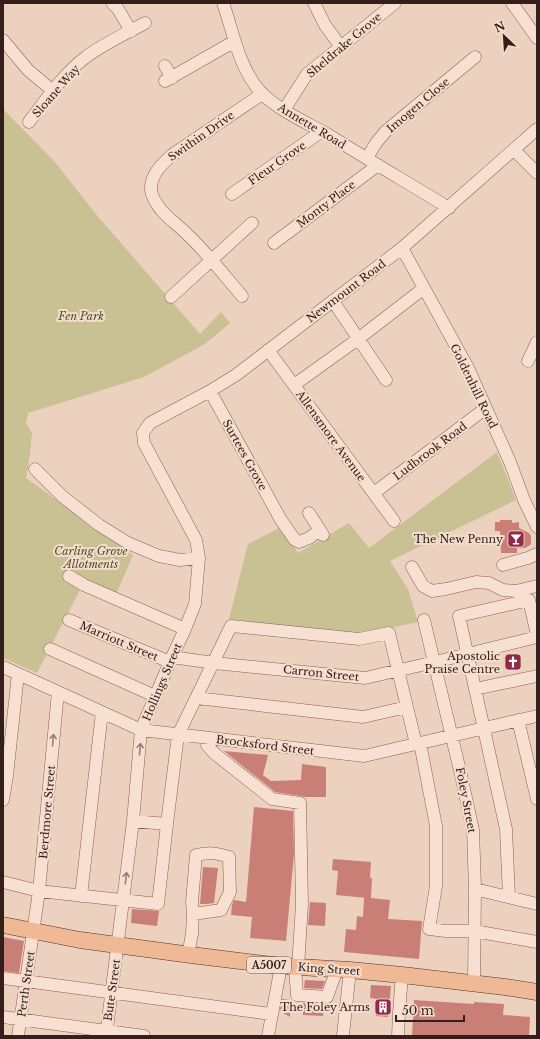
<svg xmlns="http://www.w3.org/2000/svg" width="540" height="1039" viewBox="0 0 540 1039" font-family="'Libre Baskerville',serif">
  <rect width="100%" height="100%" fill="#ecd1be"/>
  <!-- green -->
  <path fill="#c9c093" d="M3,109L55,162L95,213L200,334L221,312L230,323L205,344L144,377L28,413L26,423L32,433L30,455L26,478L133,555L115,597L84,582L37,673L3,658Z
    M497,452L516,500L390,561L408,589L418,622L355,635L229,619L248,544L281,527L298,553L349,523L369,548Z"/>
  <!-- building -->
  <path fill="#c97f75" d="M500,520H512V523L519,522V528L529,533L531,536V542L530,545L525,548H517V553H501L500,531H495V522H500Z
    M224,751L268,755L263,775L271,781L301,780L302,764L326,767V797H305L301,796L275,792Z
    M254,807L293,811L294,854L286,941L250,938L252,917L231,915L232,905L234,900L246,902Z
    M333,859L371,862L370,878H372L371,898L390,900L388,919L422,921L419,959L344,952L346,929L356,930L357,916L363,917L364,898H367L336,895L338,871L332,870Z
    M203,867L218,868L214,903L207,904H200Z
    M310,902L326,903L325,926L308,925Z
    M132,909L159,911L157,926L131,923Z
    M3,937L24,941L19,973L3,971Z
    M305,980L325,981L322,989L304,988Z
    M371,985L391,986L388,1017L376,1016L377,999L370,998Z
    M282,999L290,1000V1017L280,1011Z
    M414,1000L474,1004V1002L504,1004L503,1015L530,1017L529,1036H412Z
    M303,1003L324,1004L323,1016L303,1015Z"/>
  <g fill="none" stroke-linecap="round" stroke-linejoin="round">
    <!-- minor casing -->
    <g stroke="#836258" stroke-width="13">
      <path id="minor" d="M112,3L118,9L131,31
        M223,3C233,31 237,60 255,85C270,107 304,121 327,134C367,159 408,183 449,208
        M314,3L325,25L341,47
        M512,3L537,38
        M3,40L28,70L53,91
        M165,66L172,78
        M165,81L235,41
        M284,110L307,74L395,3
        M29,122C45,101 64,73 86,57C103,44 125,34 145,23
        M514,150L537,173
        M367,158L376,143L386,131L475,57
        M232,194L322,131
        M274,243L378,165
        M402,248L468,368L510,462L524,500L537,527
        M242,296C224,275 207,253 187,234C179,226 170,220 162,211C157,205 152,198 151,190C150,175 162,164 172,155L262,94
        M171,297L252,223
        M333,301L386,380
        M268,350L394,521
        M528,361L537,342
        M294,385L358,339L424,288
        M210,391L281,520L295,540L299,542L309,538L320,530
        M35,469L62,496L99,525L128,543L159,556L180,560L199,558
        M374,493L486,408
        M309,513L323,535
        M503,565L528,558L537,554
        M412,567L423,586L432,591L446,589L476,582L489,583L503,590L516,591L537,586
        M69,576L84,585L185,629
        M69,620L170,662
        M424,620L461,775L473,830L475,889L474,983
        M50,649L155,696
        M172,657L214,663L365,678L435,662L537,637
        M3,667L58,692L141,730L364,756L537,716
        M475,689L537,676
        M196,698L363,717L407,707
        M518,720L537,799
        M207,738V745L214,753L272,799L300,803L302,904L298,967
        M420,743L436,826V886L429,929L446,931H474L537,942
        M3,800L7,776L18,674
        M133,821L167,824
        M3,882L39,891L158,904L167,824L178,735L231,626L359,639L389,633L416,744
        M475,889L537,904
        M81,896L102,712
        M509,897L506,829L459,616L529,600L537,635
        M188,955L192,934L193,914L192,902L196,855C209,852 217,853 229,857L230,892L221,910L193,914
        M295,967L297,995L327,997L337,969
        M3,978L271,1014
        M3,1017L144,1036
        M343,1035L350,970
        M18,1036L39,891L58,692
        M106,1036L133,821L141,730L172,657L185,629L195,604L199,558L196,540L144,443L143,433L150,423L210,391L236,375L402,248L537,129
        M268,1036L281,966
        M398,1036L399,1013L402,975"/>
    </g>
    <!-- major casing -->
    <g stroke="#51322c" stroke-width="17">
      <path id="major" d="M3,925L80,940L191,955L281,966L350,970L402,975L505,987L537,992"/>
    </g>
    <!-- minor -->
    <use href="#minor" stroke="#f7e0d1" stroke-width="12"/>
    <!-- major -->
    <use href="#major" stroke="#efb996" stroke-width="16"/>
  </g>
  <!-- one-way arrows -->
  <defs><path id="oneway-shaft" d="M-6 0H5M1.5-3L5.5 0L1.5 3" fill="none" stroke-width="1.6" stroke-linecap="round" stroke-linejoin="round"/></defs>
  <g stroke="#958076">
    <use href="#oneway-shaft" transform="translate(53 740) rotate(-85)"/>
    <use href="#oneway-shaft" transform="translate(140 749) rotate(-85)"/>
    <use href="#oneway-shaft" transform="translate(126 878) rotate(-83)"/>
  </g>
  <!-- icons -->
  <defs>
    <g id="bar-square" transform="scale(0.9)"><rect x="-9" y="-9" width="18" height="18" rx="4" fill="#902a48" stroke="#f4ddcd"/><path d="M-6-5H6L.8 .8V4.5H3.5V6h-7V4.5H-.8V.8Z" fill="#fff"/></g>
    <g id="church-square" transform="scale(0.9)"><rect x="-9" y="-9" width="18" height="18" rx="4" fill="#902a48" stroke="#f4ddcd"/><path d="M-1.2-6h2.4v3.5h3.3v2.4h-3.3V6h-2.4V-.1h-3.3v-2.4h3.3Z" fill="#fff"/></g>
    <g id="building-square" transform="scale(0.9)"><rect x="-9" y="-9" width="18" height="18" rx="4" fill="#902a48" stroke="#f4ddcd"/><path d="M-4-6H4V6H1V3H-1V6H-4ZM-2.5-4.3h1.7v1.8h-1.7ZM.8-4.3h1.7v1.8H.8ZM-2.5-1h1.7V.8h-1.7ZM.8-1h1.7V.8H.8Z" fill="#fff"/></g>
  </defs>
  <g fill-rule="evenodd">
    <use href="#bar-square" x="516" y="539"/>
    <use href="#church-square" x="513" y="662"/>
    <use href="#building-square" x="383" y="1007"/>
  </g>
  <g text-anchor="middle" stroke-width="4" stroke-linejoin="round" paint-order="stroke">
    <!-- shield labels -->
    <rect fill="#f4ddcd" stroke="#6d5951" stroke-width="1" x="247" y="957" width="44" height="16" rx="3"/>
    <g font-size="10" font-weight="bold" fill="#33201c">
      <text x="269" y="969">A5007</text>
    </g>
    <!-- street labels -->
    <g font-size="11" fill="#33201c" stroke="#f4ddcd">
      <text transform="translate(344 45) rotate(-40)" y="4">Sheldrake Grove</text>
      <text transform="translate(56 91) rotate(-49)" y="4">Sloane Way</text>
      <text transform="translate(418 105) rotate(-40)" y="4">Imogen Close</text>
      <text transform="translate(312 126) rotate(31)" y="4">Annette Road</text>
      <text transform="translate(201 136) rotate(-35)" y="4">Swithin Drive</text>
      <text transform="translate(277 163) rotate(-35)" y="4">Fleur Grove</text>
      <text transform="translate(326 204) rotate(-37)" y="4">Monty Place</text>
      <text transform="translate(346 291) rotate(-37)" y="4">Newmount Road</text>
      <text transform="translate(474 386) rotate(64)" y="4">Goldenhill Road</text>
      <text transform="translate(331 436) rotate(54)" y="4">Allensmore Avenue</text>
      <text transform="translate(430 451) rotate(-37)" y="4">Ludbrook Road</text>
      <text transform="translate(245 455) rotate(61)" y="4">Surtees Grove</text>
      <text transform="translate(119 641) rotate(23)" y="4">Marriott Street</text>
      <text transform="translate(321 673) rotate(6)" y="4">Carron Street</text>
      <text transform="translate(162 682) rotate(-67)" y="4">Hollings Street</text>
      <text transform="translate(265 745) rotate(7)" y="4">Brocksford Street</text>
      <text transform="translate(466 800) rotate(79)" y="4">Foley Street</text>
      <text transform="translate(47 812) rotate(-85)" y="4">Berdmore Street</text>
      <text transform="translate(329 969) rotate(4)" y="4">King Street</text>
      <text transform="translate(26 984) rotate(-82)" y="4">Perth Street</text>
      <text transform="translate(112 990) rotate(-82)" y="4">Bute Street</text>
    </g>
    <!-- park labels -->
    <g font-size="11" font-style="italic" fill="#4f4d23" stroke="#f4ddcd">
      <text x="81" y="320">Fen Park</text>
      <text x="91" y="555">Carling Grove<tspan x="91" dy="13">Allotments</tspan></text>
    </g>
    <!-- poi labels -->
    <g font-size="11" fill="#33201c" stroke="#f4ddcd" text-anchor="end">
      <text x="503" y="543">The New Penny</text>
      <text x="500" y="660">Apostolic<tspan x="500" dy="13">Praise Centre</tspan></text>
      <text x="370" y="1011">The Foley Arms</text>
    </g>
  </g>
  <!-- border -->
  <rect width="540" height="1039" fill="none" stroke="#33201c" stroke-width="8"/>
  <!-- north arrow -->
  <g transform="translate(504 36) rotate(335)" stroke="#f4ddcd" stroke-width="3" paint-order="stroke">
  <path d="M0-3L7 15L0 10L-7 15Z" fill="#33201c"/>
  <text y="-6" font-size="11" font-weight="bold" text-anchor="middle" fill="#33201c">N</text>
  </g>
  <!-- scale -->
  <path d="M396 1015v6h68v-6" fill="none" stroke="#33201c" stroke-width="2"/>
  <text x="402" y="1015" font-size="12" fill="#33201c" stroke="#f4ddcd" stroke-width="3" paint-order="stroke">50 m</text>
</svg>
